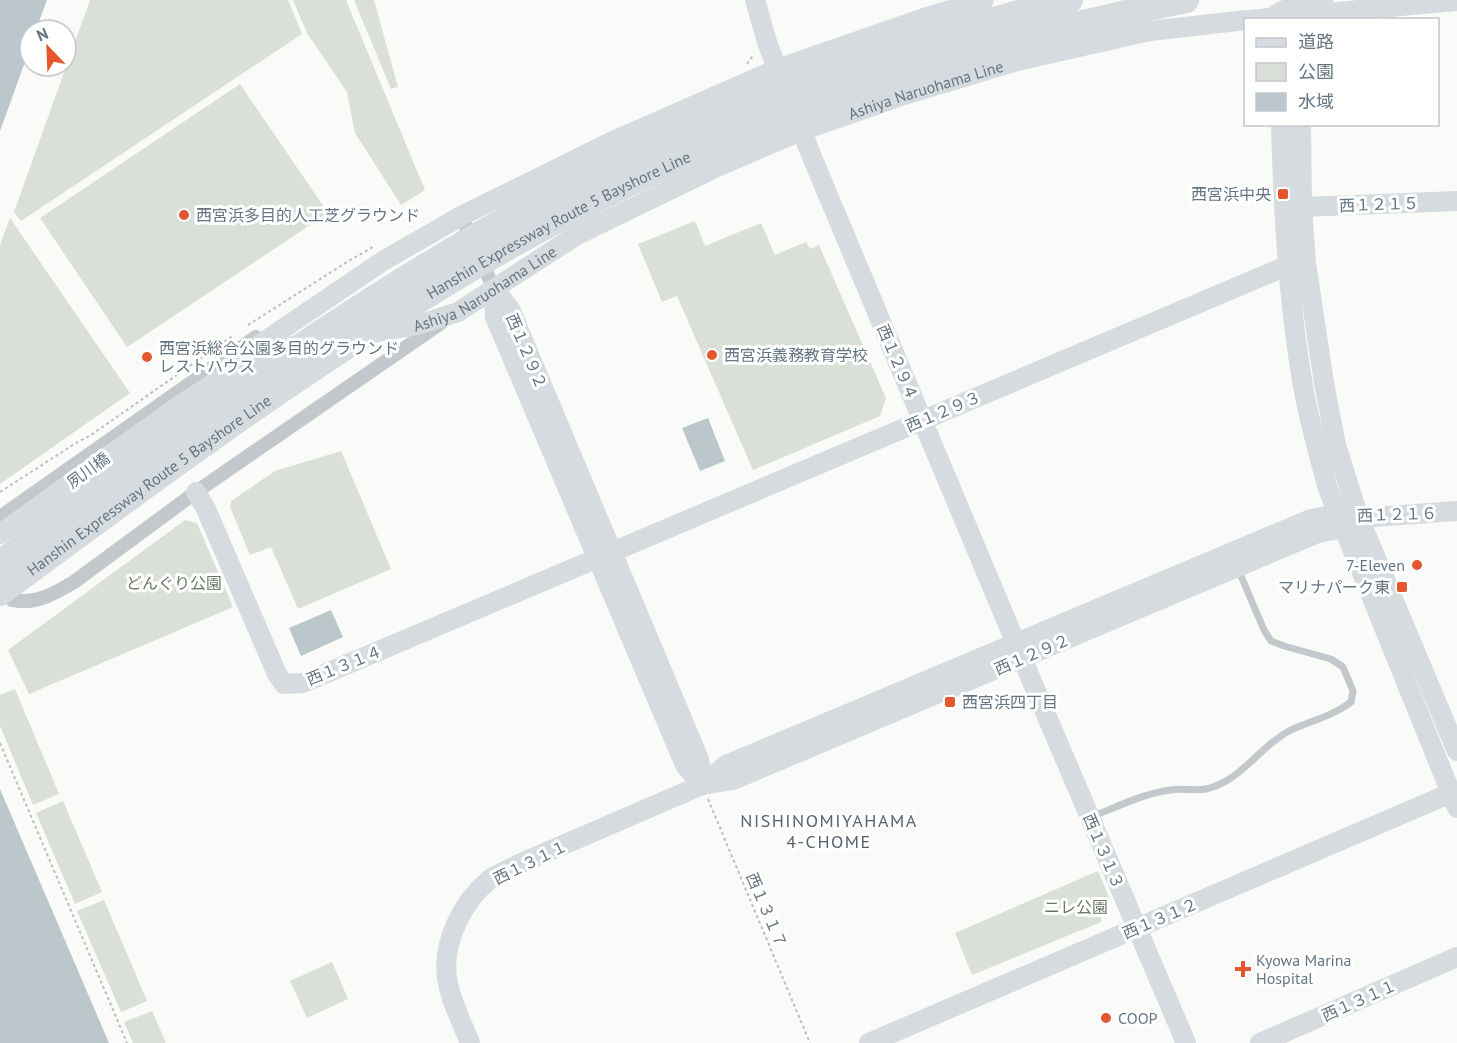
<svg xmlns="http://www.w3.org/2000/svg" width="1457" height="1043" viewBox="0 0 1457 1043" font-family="'PT Sans','Noto Sans JP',sans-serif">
  <rect width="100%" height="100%" fill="#fafaf8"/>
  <!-- green -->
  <path fill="#dadfd7" d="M90,0H288L302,34L21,221L14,212Z
    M293,0H346L425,190L401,205L355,133L347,92L307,33Z
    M354,0H374L398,87L391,89Z
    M240,84L328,213L127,347L40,218Z
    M10,218L130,393L0,484V245Z
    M695,221L705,246L761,223L775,255L806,242L810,249L819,245L886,398L880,416L753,470L677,296L662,302L638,244Z
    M341,451L391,569L298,609L271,547L250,555L230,507L231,501L275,471Z
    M185,520L197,523L233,607L29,694L8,650Z
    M15,689L59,794L33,805L0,726V695Z
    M63,801L102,892L75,904L36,813Z
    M1098,871L1110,899C1101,905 1101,912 1101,922L972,975L955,933Z
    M104,900L147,1001L121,1012L77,911Z
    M332,962L348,999L307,1018L290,981Z
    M152,1011L166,1043H133L124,1022Z"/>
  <!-- water -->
  <path fill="#bbc7cb" d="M0,0H47L36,30H30V48L0,131Z
    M708,418L725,461L700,471L682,428Z
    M331,610L343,637L301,656L289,628Z
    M0,789L109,1043H0Z"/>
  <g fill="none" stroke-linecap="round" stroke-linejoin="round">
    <!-- path -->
    <path stroke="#bbbfc2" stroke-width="2" stroke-dasharray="3 3" stroke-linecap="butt" d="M747,64L754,54
      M248,325L347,262L373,247
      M0,492L76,443L91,435L234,335
      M0,743L127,1043
      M708,799L810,1043"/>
    <!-- lane -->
    <path stroke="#c3c8cc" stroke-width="7" d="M1091,817C1117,807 1142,794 1170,790C1182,788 1195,791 1206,789C1240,782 1259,747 1289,731C1310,721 1333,716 1351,702L1353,691L1343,667L1331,659L1284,646L1271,641L1264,630L1238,569"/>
    <!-- street -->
    <path stroke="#c3c8cc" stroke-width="14" d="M461,216L494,289
      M0,517L256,337
      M2,587L12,600C35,605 54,594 74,582L196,492L441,323"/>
    <!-- secondary -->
    <g stroke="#d6dbdf" stroke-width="20">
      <path d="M755,0L768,45L812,157L1022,658L1186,1043"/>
      <path d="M1249,20L1457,1"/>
      <path d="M1281,124C1283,212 1288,300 1303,386C1309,421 1319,455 1328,489L1457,808"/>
      <path d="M1301,124L1302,207L1306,263L1324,383L1336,445L1359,518L1457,751"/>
      <path d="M1302,207L1457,201"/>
      <path d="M494,289L495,317L685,765L702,785"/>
      <path d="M494,289L510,309L699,759L702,785"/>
      <path id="s1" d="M373,333L418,325L458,312L577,235L717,167L801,131L901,96L1017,61L1150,31L1246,20"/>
      <path d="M250,351L383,261L461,216L611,142L777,69L930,16L984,0"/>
      <path d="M196,492L206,509L277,674L284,684L303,683L1289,265"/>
      <path d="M0,534L177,407L262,352L299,345"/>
      <path d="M702,785L726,765L1311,519L1338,514L1359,518L1457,511"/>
      <path d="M470,1043C462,1022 450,1000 447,978C442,942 463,901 490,879C499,873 510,869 519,864L702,785L733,780L1318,533L1344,528L1359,518"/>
      <path d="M869,1043L1451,793"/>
      <path d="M1260,1043L1457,957"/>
    </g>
    <!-- highway -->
    <g stroke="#d6dbdf" stroke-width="26">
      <path d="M1279,16L1300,6L1320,0"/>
      <path d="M0,563C162,442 325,321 501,222C680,122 872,48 1070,0"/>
      <path id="s2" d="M0,593C166,470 332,347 512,245C721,126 950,48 1186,0"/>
    </g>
  </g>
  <!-- markers -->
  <g fill="#e4572e" stroke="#fff" stroke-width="2">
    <rect x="1277" y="188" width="12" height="12" rx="3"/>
    <circle cx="184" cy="215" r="6"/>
    <circle cx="712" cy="355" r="6"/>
    <circle cx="147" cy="357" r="6"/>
    <circle cx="1417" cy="565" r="6"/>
    <rect x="1396" y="581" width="12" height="12" rx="3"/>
    <rect x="944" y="696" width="12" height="12" rx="3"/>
    <path d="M1240 960h6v6h6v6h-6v6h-6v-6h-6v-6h6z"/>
    <circle cx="1106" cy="1018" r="6"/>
  </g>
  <g text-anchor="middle" stroke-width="6" stroke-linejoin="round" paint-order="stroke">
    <!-- street labels -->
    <g font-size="16" fill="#657683" stroke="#fff">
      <text dy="6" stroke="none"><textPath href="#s1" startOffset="608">Ashiya Naruohama Line</textPath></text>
      <text transform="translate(1379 204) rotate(-2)" y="6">西１２１５</text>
      <text dy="6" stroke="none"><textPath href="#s2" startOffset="670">Hanshin Expressway Route 5 Bayshore Line</textPath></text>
      <text dy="6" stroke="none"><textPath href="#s1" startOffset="122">Ashiya Naruohama Line</textPath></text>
      <text transform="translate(527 351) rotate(67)" y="6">西１２９２</text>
      <text transform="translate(898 362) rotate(67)" y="6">西１２９４</text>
      <text transform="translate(943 411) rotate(-23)" y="6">西１２９３</text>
      <text transform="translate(88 470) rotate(-36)" y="6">夙川橋</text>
      <text dy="6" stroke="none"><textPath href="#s2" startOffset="184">Hanshin Expressway Route 5 Bayshore Line</textPath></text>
      <text transform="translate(1397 514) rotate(-2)" y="6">西１２１６</text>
      <text transform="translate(1032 654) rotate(-23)" y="6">西１２９２</text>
      <text transform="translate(344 665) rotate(-22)" y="6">西１３１４</text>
      <text transform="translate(1104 851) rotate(67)" y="6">西１３１３</text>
      <text transform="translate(530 862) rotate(-26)" y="6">西１３１１</text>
      <text transform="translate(767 910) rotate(67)" y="6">西１３１７</text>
      <text transform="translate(1160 918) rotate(-23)" y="6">西１３１２</text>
      <text transform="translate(1359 1000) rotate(-24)" y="6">西１３１１</text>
    </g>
    <!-- poi labels -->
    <g font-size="16" fill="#657683" stroke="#fff" text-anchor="start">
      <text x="1271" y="200" text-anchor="end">西宮浜中央</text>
      <text x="196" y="221">西宮浜多目的人工芝グラウンド</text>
      <text x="159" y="354">西宮浜総合公園多目的グラウンド<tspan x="159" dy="18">レストハウス</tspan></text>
      <text x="724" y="361">西宮浜義務教育学校</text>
      <text x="1405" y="571" text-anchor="end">7-Eleven</text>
      <text x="1390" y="593" text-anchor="end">マリナパーク東</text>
      <text x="962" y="708">西宮浜四丁目</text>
      <text x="1256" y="966">Kyowa Marina<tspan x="1256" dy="18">Hospital</tspan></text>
      <text x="1118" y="1024">COOP</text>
    </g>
    <!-- park labels -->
    <g font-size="16" fill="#687a64" stroke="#fff">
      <text x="174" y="589">どんぐり公園</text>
      <text x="1076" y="913">ニレ公園</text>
    </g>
    <!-- neighbourhood labels -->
    <g font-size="18" letter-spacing="1.5" fill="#57646e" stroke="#fff">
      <text x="829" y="827">NISHINOMIYAHAMA<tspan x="829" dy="21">4-CHOME</tspan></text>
    </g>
  </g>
  <!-- legend -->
  <rect x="1244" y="18" width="195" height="108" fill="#ffffff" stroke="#c1c8cd" stroke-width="1.5"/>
  <rect x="1256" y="38" width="30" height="9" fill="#d6dbdf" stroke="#c1c8cd" stroke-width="1.5"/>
  <text x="1298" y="48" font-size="18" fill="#657683">道路</text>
  <rect x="1256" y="63" width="30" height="18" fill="#dadfd7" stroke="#c1c8cd" stroke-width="1.5"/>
  <text x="1298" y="78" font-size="18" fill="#657683">公園</text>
  <rect x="1256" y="93" width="30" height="18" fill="#bbc7cb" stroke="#c1c8cd" stroke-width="1.5"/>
  <text x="1298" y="108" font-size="18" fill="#657683">水域</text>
  <!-- north arrow -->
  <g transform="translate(48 48) rotate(337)"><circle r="28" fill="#ffffff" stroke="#c1c8cd" stroke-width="1.5"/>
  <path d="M0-4.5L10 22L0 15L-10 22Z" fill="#e4572e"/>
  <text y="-9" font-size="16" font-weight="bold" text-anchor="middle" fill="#657683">N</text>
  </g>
</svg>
